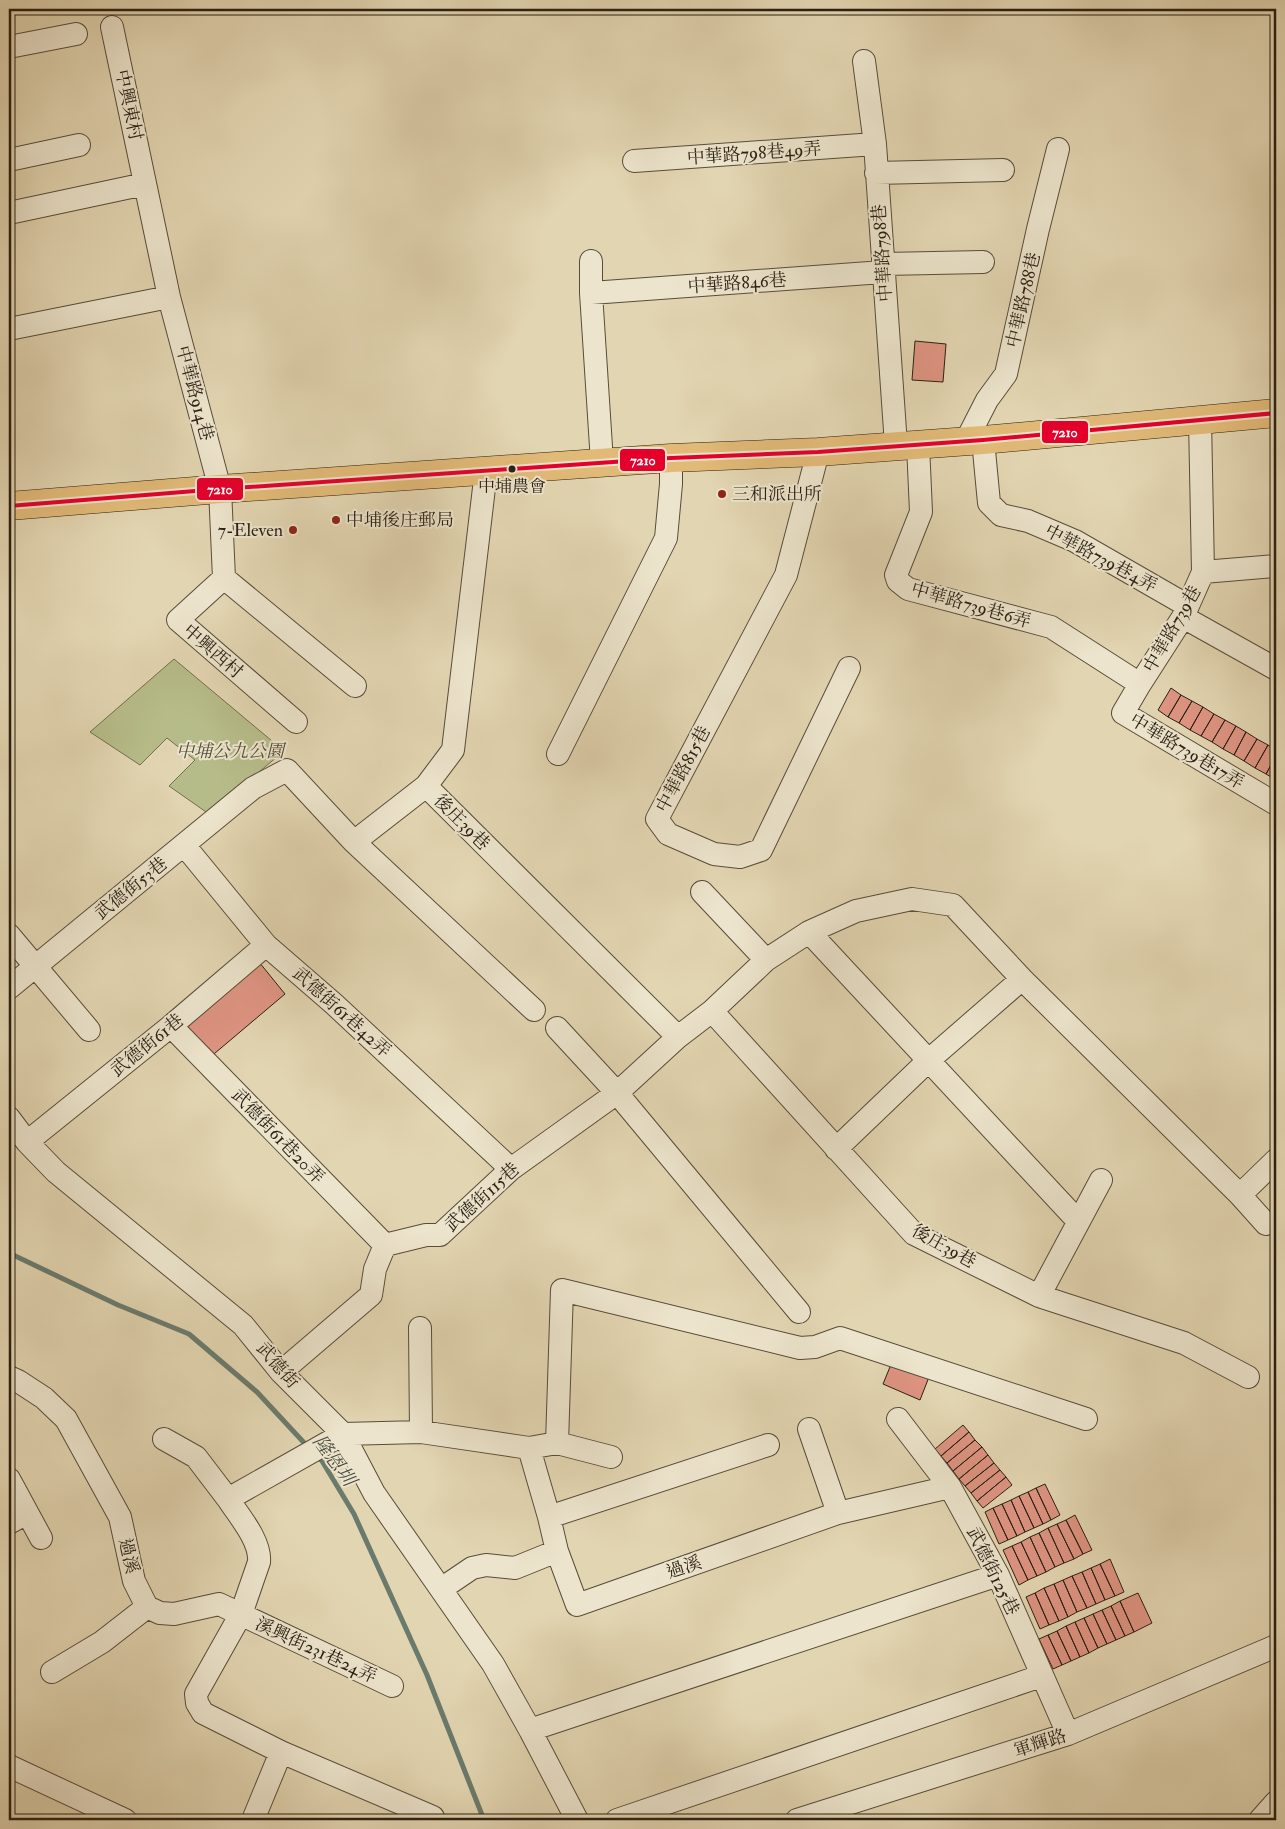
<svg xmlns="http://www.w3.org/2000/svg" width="1285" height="1829" viewBox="0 0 1285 1829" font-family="'IM FELL Double Pica','Noto Serif TC',serif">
  <rect width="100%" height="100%" fill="#e2d5b1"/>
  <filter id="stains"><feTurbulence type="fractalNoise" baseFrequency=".004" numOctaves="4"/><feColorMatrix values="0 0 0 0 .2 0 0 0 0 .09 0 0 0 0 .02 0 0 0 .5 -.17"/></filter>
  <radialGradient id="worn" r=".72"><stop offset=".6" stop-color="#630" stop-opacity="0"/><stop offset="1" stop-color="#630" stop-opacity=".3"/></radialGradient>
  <!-- green -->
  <path fill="#b6bc89" stroke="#706e4e" d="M174,659L284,751L209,814L169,786L195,760L167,738L140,765L90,732Z"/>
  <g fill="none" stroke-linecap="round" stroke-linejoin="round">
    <!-- stream -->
    <path stroke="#6a7b6d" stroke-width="5" d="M9,1253L118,1305L189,1334L257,1392L308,1447
      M316,1455L322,1461L354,1514L427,1675L484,1820"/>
  </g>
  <!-- building -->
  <path fill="#de9482" stroke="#2a1f13" d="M915,341L946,344L943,382L912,380Z
    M1171,688L1181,695L1168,717L1158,710Z
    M1181,695L1192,701L1179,723L1168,717Z
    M1192,701L1203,707L1190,730L1179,723Z
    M1203,707L1214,714L1201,736L1190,730Z
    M1214,714L1225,720L1212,742L1201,736Z
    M1225,720L1236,726L1223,749L1212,742Z
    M1236,726L1246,732L1234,755L1223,749Z
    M1246,732L1257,739L1244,761L1234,755Z
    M1257,739L1268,745L1255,768L1244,761Z
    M1268,745L1276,750V756L1266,774L1255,768Z
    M1276,756V780L1266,774Z
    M259,962L285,994L208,1059L182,1027Z
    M892,1362L929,1377L920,1400L883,1384Z
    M963,1425L969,1432L941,1456L935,1449Z
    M969,1432L975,1440L947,1463L941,1456Z
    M975,1440L982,1447L953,1471L947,1463Z
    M982,1447L988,1455L959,1479L953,1471Z
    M988,1455L994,1463L965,1486L959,1479Z
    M994,1463L1000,1470L971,1493L965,1486Z
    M1000,1470L1006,1477L977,1501L971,1493Z
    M1006,1477L1012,1485L983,1508L977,1501Z
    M1045,1484L1060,1515L1051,1520L1036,1488Z
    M1036,1488L1051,1520L1043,1524L1028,1492Z
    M1028,1492L1043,1524L1034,1528L1019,1496Z
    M1019,1496L1034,1528L1025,1532L1011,1500Z
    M1011,1500L1025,1532L1017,1536L1002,1504Z
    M1002,1504L1017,1536L1008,1540L993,1508Z
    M993,1508L1008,1540L999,1544L985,1512Z
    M1075,1515L1092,1550L1083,1554L1066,1520Z
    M1066,1520L1083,1554L1074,1559L1057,1524Z
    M1057,1524L1074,1559L1064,1563L1048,1528Z
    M1048,1528L1064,1563L1055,1567L1039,1533Z
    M1039,1533L1055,1567L1046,1572L1030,1537Z
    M1030,1537L1046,1572L1037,1576L1021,1542Z
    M1021,1542L1037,1576L1028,1580L1012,1546Z
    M1012,1546L1028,1580L1019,1585L1003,1550Z
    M1110,1559L1124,1592L1115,1596L1100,1564Z
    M1100,1564L1115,1596L1105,1600L1091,1568Z
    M1091,1568L1105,1600L1096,1604L1082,1572Z
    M1082,1572L1096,1604L1087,1608L1072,1576Z
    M1072,1576L1087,1608L1077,1612L1063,1580Z
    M1063,1580L1077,1612L1068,1617L1054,1584Z
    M1054,1584L1068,1617L1059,1621L1044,1588Z
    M1044,1588L1059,1621L1049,1625L1035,1593Z
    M1035,1593L1049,1625L1040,1629L1026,1597Z
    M1138,1593L1152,1623L1134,1632L1120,1601Z
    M1120,1601L1134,1632L1125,1636L1111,1606Z
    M1111,1606L1125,1636L1116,1640L1102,1610Z
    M1102,1610L1116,1640L1107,1644L1093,1614Z
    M1093,1614L1107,1644L1098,1648L1084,1618Z
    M1084,1618L1098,1648L1089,1653L1075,1622Z
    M1075,1622L1089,1653L1080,1657L1066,1626Z
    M1066,1626L1080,1657L1071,1661L1057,1631Z
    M1057,1631L1071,1661L1062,1665L1048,1635Z
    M1048,1635L1062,1665L1053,1669L1039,1639Z"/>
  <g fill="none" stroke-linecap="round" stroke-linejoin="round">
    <!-- minor casing -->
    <g stroke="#584c3a" stroke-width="24">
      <path id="minor" d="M112,27L169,297L220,489L224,578L178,620L296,722
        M9,47L76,34
        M864,61L875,144L896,445
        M9,160L79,145
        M634,161L875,144
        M876,173L1003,170
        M9,213L145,184
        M591,261V293L602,462
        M884,264L983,262
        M591,293L883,272
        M9,329L169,297
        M1200,419L1203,572L1183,617L1140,684L1123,713L1276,804
        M983,440L989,503L1001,515L1028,521L1075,541L1188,606
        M966,441L987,400L1006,374L1038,229L1058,149
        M918,445L921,512L896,575L898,581L908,589L1051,627L1140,684
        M818,452L786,575L657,819L668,834L714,854L740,857L761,850L849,668
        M486,471L453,750L426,786L678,1037L712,1011L766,960L702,892
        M1203,572L1276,566
        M224,578L355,686
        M1183,617L1276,669
        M558,754L666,538L671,484V458
        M354,842L534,1010
        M184,845L266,945L334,1004L511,1169
        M809,932L1078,1221
        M9,935L89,1030
        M766,960L809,932L856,911L912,899L953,905L1022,979L1240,1195L1266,1224
        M9,988L253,788L287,770L354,842L426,786
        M712,1011L914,1234L1039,1296L1184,1343L1248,1377
        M171,1026L385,1245
        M557,1028L617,1093L799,1312
        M9,1118L27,1142L56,1172L243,1325L281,1372L343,1434L421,1432L529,1448L557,1443L611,1457
        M27,1142L171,1026L266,945
        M836,1149L929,1060L1022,979
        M1240,1195L1276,1160
        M1039,1296L1101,1180
        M420,1328L421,1432
        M281,1372L371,1295L375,1269L385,1245L426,1235H440L511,1169L617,1093L678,1037
        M9,1377L18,1381L44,1398L66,1419L120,1517L134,1581L147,1607L160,1613L174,1614L219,1604L392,1686
        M898,1419L950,1487L998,1575L1068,1734
        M809,1429L838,1513
        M164,1439L196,1457L228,1499
        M557,1443L562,1290L800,1348L815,1347L840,1338L1086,1419
        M529,1448L549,1517L557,1551L577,1605L838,1513L950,1487
        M9,1479L41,1538
        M549,1517L768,1445
        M9,1523L27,1513
        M441,1589L472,1568L486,1565L515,1568L557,1551
        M52,1672L102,1642L147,1607
        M530,1730L998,1575
        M281,1752L433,1817
        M9,1766L125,1820
        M253,1820L281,1752L203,1713L197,1703L196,1694L241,1614L259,1562C261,1541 239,1516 228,1499L343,1434L374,1493L493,1664L530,1730L577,1820
        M617,1820L1041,1676
        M797,1820L1068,1734L1276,1646
        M1260,1820L1276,1802"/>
    </g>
    <!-- major casing -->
    <g stroke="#2a1f13" stroke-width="29">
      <path id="major" d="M9,506L220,489L671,458L818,452L983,440L1276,413"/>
    </g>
    <!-- minor -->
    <use href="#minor" stroke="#ece4cc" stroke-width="22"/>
    <!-- major -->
    <use href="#major" stroke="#e1ba78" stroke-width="28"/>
    <!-- bus-1 casing -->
    <g stroke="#ece4cc" stroke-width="8">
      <path id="bus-1" d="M9,506L220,489L671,458L818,452L983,440L1276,413"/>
    </g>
    <!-- bus-1 -->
    <use href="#bus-1" stroke="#e4002b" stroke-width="4"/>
  </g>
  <!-- markers -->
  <circle fill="#2a1f13" stroke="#ece4cc" stroke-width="2" cx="512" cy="469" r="4.5"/>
  <g fill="#8f2418" stroke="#ece4cc" stroke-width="2">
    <circle cx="722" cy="494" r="5"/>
    <circle cx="336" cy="520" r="5"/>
    <circle cx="293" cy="530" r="5"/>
  </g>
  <g text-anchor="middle" stroke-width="4" stroke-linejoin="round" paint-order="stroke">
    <!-- bus labels -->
    <g font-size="17" fill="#2a1f13" stroke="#ece4cc">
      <text x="512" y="492">中埔農會</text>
    </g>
    <!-- street labels -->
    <g font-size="18" fill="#2a1f13" stroke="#ece4cc">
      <text transform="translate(129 105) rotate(78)" y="6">中興東村</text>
      <text transform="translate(754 153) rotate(-4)" y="6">中華路798巷49弄</text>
      <text transform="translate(882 253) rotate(-94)" y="6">中華路798巷</text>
      <text transform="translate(737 283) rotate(-4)" y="6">中華路846巷</text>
      <text transform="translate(1023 300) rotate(-77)" y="6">中華路788巷</text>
      <text transform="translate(195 393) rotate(75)" y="6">中華路914巷</text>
      <text transform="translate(1101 558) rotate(28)" y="6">中華路739巷4弄</text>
      <text transform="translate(971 605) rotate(16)" y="6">中華路739巷6弄</text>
      <text transform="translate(1172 629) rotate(-60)" y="6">中華路739巷</text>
      <text transform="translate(213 651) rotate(41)" y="6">中興西村</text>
      <text transform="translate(1187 751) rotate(31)" y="6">中華路739巷17弄</text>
      <text transform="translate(683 769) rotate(-62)" y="6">中華路815巷</text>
      <text transform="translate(462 822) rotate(45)" y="6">後庄39巷</text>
      <text transform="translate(131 888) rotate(-39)" y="6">武德街53巷</text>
      <text transform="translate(342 1012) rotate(42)" y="6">武德街61巷42弄</text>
      <text transform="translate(147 1045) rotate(-39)" y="6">武德街61巷</text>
      <text transform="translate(278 1136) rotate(46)" y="6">武德街61巷20弄</text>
      <text transform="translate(482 1197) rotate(-42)" y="6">武德街115巷</text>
      <text transform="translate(944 1246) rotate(29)" y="6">後庄39巷</text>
      <text transform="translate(278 1365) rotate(49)" y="6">武德街</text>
      <text transform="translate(129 1556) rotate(77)" y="6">過溪</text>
      <text transform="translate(684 1567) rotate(-19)" y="6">過溪</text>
      <text transform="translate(993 1571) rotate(64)" y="6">武德街125巷</text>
      <text transform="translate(316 1650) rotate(25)" y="6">溪興街231巷24弄</text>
      <text transform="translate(1040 1743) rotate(-18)" y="6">軍輝路</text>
    </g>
    <!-- poi labels -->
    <g font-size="18" fill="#2a1f13" stroke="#ece4cc" text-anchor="start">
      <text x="732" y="500">三和派出所</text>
      <text x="346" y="526">中埔後庄郵局</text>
      <text x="283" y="536" text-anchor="end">7-Eleven</text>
    </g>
    <!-- park labels -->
    <g font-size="18" font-style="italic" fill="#544e36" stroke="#ece4cc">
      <text x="230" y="757">中埔公九公園</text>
    </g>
    <!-- water labels -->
    <g font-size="19" font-style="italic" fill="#4a4d40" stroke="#ece4cc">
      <text transform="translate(335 1460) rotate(54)" y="7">隆恩圳</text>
    </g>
  </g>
  <g stroke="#ece4cc" stroke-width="2">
    <rect x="1041" y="420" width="48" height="24" rx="5" fill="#e4002b"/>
    <rect x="619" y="448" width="47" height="24" rx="5" fill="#e4002b"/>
    <rect x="196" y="477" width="48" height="24" rx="5" fill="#e4002b"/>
  </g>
  <g font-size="14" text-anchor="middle" font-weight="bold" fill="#fff">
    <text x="1065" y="437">7210</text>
    <text x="643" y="465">7210</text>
    <text x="220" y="494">7210</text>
  </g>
  <!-- margin -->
  <rect width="1285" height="1829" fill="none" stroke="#e2d5b1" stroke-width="30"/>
  <rect x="10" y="10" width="1265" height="1809" fill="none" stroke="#2a1f13" stroke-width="2.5"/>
  <rect x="15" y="15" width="1255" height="1799" fill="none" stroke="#2a1f13"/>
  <rect width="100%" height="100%" filter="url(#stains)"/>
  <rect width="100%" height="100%" fill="url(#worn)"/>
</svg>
